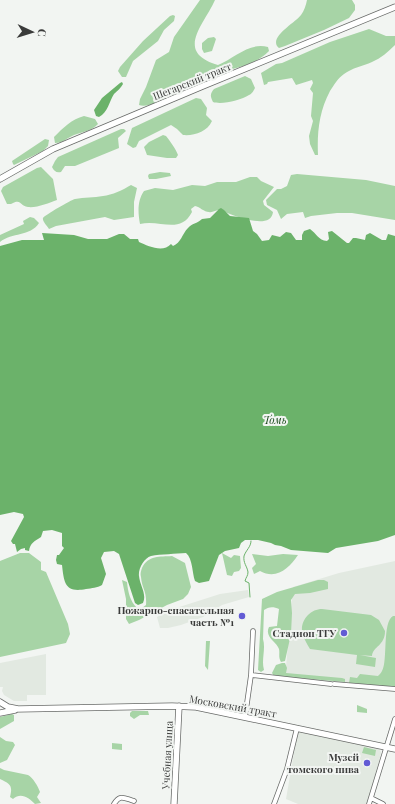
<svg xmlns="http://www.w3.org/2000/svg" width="395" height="804" viewBox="0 0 395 804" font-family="'Playfair Display',serif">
  <rect width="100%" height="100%" fill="#f2f5f2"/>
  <!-- built -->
  <path fill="#e2e9e1" d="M395,561V688L285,678L293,587L339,573Z
    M248,590L249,597L222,605L203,617L181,625L168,628H160L157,617L170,610L220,594Z
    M46,654V695H27V701H14L4,695L2,691L3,687H0V663Z
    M298,730L379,749L381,752L380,758L367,804H298L286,799Z"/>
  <!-- green -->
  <path fill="#a7d4a6" d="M200,0H215C204,25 174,52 218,65C235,58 249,42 268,47L269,51C252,69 224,68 203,78C189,84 154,110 139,105L140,99L146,87L156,60L169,52L174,37Z
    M307,0H352L355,5V10L349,18L324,30L285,46L279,48C267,38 295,23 301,15C304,11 306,5 307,0Z
    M173,15L175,16L174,21L164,30L158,41L133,61L126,77H122L118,71L120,67L143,41L170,16Z
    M369,29L386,36H395V45C388,52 381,58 372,62C363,66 352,68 344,74C338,78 334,85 330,91C319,112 317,132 318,155H315L310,144L309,136L313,121L311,116L313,93L310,89L313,83L312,80L296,85L292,78L268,82L267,84L264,85L261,73L276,64L282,63L330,42Z
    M214,37L216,39L212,51L204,53L202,49V43L208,38Z
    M245,76L251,79L255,88C254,90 252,94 249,95C241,100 222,105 213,102C210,96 210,94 214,89Z
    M196,98L201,99L207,108L206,115L212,121C207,132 194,136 183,135L177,129L171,125L139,141L136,147L133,148L127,144L132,128Z
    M84,116L95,119L98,124C92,131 82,132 74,135C67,138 63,143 55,143L54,137C63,128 72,119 84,116Z
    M121,129H124L126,131L118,138L119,148L75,166H65L61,172C56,173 54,171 52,167L55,161L58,157Z
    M163,135L166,136C170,141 176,149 178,155L176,158H167L147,155L144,147L149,142Z
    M45,139L49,140L48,146L43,151L14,165L13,164L12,161Z
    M41,167L53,179L57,200C49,203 37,208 28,207C19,206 22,198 11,204H7L1,191L3,187L37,168Z
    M160,172L170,173L171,176L156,179H149L148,176L149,174Z
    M297,174L366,180L395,186V220L352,213H337L311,216L305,218L303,212L287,214L281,219L277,210L267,205L266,200L277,189H281L287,186L291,175Z
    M250,177H257L261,181L274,187L263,201L264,205L273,212C271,232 230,214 220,210C216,210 212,213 209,212C204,212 200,207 195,206L191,209L192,212C180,235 160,219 140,224C138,213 137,201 144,191L155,188L173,190L192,185L205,186L217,182H236Z
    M131,185L137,188L134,202V217L114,220L105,217L56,226L49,229C47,226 42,221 43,218C45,215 71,200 75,199C84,197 94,198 103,196C112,195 123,190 131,185Z
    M30,217L34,218L39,223C30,237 12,232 0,242V235L24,224L23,221Z
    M20,553H29L41,562V570L46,572L68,624L70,634L66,643L0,657V561Z
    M222,553L231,558L234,555L240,556L241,568L239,571L234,572L232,576L227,575Z
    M252,554L268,556L283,554L298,555C289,568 277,580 260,571L254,574L252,568L256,564Z
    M172,556L185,563L191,587L188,594L183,599L167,605L139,620L129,624L126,619V599L122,580L127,582C128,592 130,601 137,608H142L146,605C147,591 142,589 141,577C140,574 141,571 142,568C148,555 160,557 172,556Z
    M318,580H324L328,582V589L310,593L295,594L291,600L292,613L291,634L285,661L281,662C278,657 280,654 279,649C277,642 264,637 269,627L277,626L279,609C273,606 268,607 264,610L263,639C266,649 261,660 264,670L261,672L258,670L262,599L277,592Z
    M322,609L371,615L379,620L385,631C385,646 373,646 372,656L360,655L376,658L375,667L356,664L357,655L310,649C307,644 303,637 302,631C301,619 311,609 322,609Z
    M393,616H395V687L349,683L350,677L357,678L360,674L378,676C379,675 381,673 382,671C388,661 382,622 393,616Z
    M206,641H210L208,670L205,666Z
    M282,663H285L287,668L286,673L342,678L345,679V682L274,676L272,673L276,665Z
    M357,705L367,709V713L357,712Z
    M132,711H148L149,715H140L134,719L130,716V713Z
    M12,714L14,715V721L0,729V717Z
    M0,737L6,741L13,742L15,745L7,760L0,763Z
    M112,743L122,744V750L112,749Z
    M364,747L376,750L375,756L362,753Z
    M0,768L4,770L28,775C33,778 38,786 40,792L37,797L41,803L35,804C29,798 21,792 13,799L10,797C13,785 10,784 0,779Z"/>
  <!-- water -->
  <path fill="#6bb26a" d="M122,82L123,84C121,88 117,91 114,94C109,102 108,112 99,117L96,116L94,110L102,98L120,83Z
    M221,208L224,210L230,216L249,218L253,231L257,234L262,241L269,240L272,235L280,237L286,232L291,233L296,240H302V235L304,231L310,229C317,234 318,240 327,241L329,239L328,232L332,231L347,243H349L353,238H356L365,240L366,235L370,233L382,240H386L388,234L395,236V535L378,541L336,548L328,553L291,550L281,546L275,545L271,543L258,540H245L241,543L239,548L225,551L219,555L209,581L199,583L195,581C192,573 193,559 186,553C176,554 161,554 151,556C144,558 138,569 139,576C140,586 147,594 143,603L138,605L135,603L119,554L114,551L104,552L101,558L106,574L102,585C97,588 92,588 86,589C65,593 64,583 62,565L57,564L56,560L57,555H59L64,548L62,546V533L52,530L43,531L41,537C35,541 30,543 29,551L25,550V548L21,549L17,552L15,544H13L11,541L24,517L23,514L14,512L0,515V246L22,240H44L42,233L74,235L88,239H107L119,234H124L130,239H138L139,242C148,246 163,253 171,244L173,246C181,243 182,234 188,228C192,223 197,224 202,219L210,218L219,209Z"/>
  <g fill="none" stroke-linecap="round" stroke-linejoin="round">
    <!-- stream -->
    <path stroke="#6bb26a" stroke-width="1" d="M250,597L249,583L245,581C246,577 248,576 248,572C247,566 243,563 244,556C246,550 251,547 251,541"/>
    <!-- minor casing -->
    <g stroke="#686a68" stroke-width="5.5">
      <path id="minor" d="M251,675L331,684
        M334,684L395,689
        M245,717L251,675L253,631
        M371,798L383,804
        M114,804C120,794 124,798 134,801
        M274,804L287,769L297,728
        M369,804L395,719"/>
    </g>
    <!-- major casing -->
    <g stroke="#686a68" stroke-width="7">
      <path id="major" d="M0,179L53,149L203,86L395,7
        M0,702L8,707L18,709L172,706L196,707L395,749
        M0,713L15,710
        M174,804L179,706"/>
    </g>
    <!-- minor -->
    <use href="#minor" stroke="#fff" stroke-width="4"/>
    <!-- major -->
    <use href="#major" stroke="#fff" stroke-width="5.5"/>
  </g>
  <!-- markers -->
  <g fill="#625bd4" stroke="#f2f5f2" stroke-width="1.5">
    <circle cx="242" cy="616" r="4"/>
    <circle cx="344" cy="633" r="4"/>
    <circle cx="367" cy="763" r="4"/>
  </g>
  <g text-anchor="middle" stroke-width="4" stroke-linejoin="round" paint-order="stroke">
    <!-- street labels -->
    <g font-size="10" fill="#3a3b3a" stroke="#f2f5f2">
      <text transform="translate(192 81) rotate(-22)" y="4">Шегарский тракт</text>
      <text transform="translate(233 706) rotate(10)" y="4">Московский тракт</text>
      <text transform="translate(167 755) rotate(-87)" y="4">Учебная улица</text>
    </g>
    <!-- poi labels -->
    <g font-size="10" font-weight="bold" fill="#3a3b3a" stroke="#f2f5f2" text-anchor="end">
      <text x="234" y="614">Пожарно-спасательная<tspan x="234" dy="12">часть №1</tspan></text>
      <text x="336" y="637">Стадион ТГУ</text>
      <text x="359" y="761">Музей<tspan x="359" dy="12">томского пива</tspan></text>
    </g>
    <!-- water labels -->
    <g font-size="11" font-style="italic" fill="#18491a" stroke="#f2f5f2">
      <text x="275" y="424">Томь</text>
    </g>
  </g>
  <!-- north arrow -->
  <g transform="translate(32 32) rotate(94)" stroke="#f2f5f2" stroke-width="3" paint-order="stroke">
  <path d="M0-3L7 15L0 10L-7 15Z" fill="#3a3b3a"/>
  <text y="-6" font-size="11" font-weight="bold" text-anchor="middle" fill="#3a3b3a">С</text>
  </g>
</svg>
